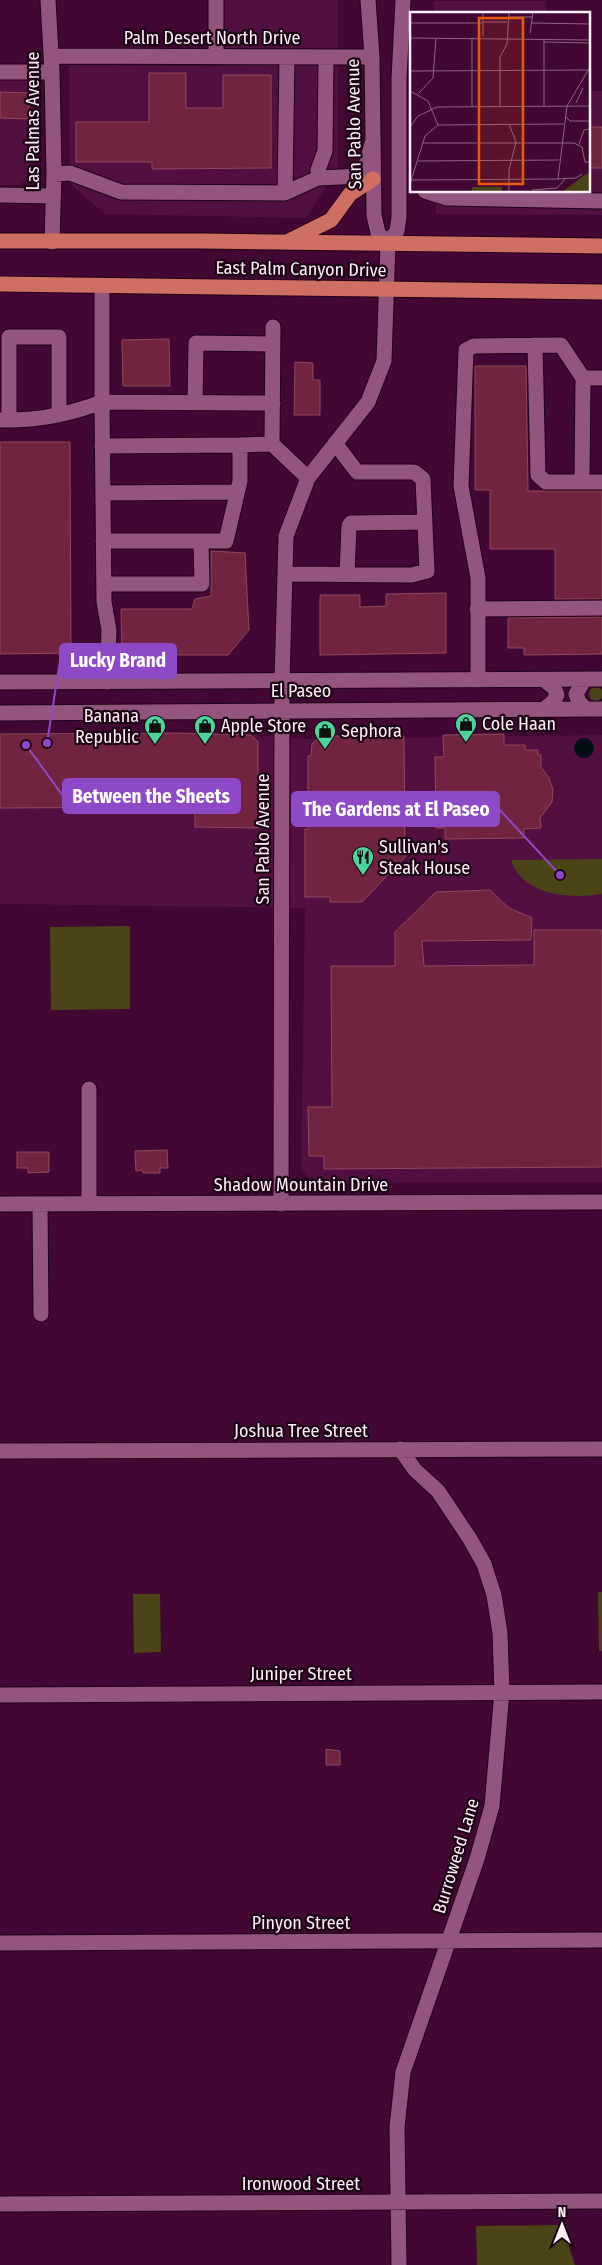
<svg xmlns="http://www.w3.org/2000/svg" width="602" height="2265" viewBox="0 0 602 2265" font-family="'Fira Sans Condensed',sans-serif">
  <rect width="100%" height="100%" fill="#420732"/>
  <!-- built -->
  <path fill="#51103f" d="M220,0H338V168L306,218L105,214L70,184L69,65L220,66Z
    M434,1H546V14H434Z
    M0,78H34L32,173L20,185H0Z
    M588,91H602V215L436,214V191H588Z
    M254,735L309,739L602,735V1182L315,1183L301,1169L305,908L0,904V736Z"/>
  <!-- green -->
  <path fill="#4a4417" d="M589 694a7 7 0 1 1 14 0a7 7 0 1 1-14 0Z
    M602,859V894C569,899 523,896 511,860Z
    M130,926V1009L51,1010L50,927Z
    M598,1592H602V1651H599Z
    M133,1594H160L161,1652L134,1653Z
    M562,2225L575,2265H477L476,2226Z"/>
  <!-- water -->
  <path fill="#030f14" d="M574 748a10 10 0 1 1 20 0a10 10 0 1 1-20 0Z"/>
  <!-- building -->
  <path fill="#712440" stroke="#90485e" d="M149,73H186V108H223V75H271V168L152,169V162H76V122H149Z
    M0,92L29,93V119L0,118Z
    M588,127H602V168H588Z
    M169,339L170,386H123L122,340Z
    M295,362L313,363V380H320V415H294Z
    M475,366H526L528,491H602V599H555V549H490V490H475Z
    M0,442H70L71,653L0,654Z
    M211,551L245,553L249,630L228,655H122L121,609H192L195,599L211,596Z
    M446,593V653L320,655V595H360V607L386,606V594Z
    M602,617V654L524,655V648H508V618Z
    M175,733L251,735L258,742V828L195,827V807L0,808V734Z
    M504,734V745H525V750H538V755H541V767L549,778L553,790L552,802L540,818L541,828L524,829V838L445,839V828H436L435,757H444L443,735Z
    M329,736H404L405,857L362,902H330V897H305V829H308V756H311L312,744L318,739H329Z
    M490,890L509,908L532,918L531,940L422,941L424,966L534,965V930H602V1167L324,1169V1156H309L308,1107H332L331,966H395V932L436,892Z
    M167,1150L168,1168H160V1173H143L142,1170L136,1171L135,1151Z
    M17,1152H49V1172L28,1173V1168H17Z
    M326,1749L340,1751V1765H326Z"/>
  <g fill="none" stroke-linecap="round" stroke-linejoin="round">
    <!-- minor casing -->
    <g stroke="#220017" stroke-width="17">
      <path id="minor" d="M48,0L52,72L54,174L52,242
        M216,0V57
        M368,0L372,57L374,215L378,233L388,243
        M52,56L372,57
        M0,72H52
        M54,174L70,173L121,192L285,193L318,178L363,176L373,140
        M318,178V170L325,151L326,57
        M425,191L447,198L602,201
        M285,193L287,57
        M0,195L52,196
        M273,327L272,444L308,478
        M535,345L538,475L546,482H602
        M583,378H602
        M195,403L196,343L272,344
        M0,420C36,421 68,415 102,402V286
        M9,420V337H59V415
        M102,446L240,445
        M103,493L236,492
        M103,541H201
        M285,574L412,575L427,571L423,479L414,472H357L335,443
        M347,574L349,526L351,523L425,522
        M104,584H202L201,541H226L240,481V445L272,444
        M477,609L602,608
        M478,680V578L461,486L466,350L474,346L561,345L583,378L582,482
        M544,680L554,688L557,695L553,702L544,709
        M584,680L576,694L579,702L586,709
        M0,682L602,679
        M107,682L109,630L104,602L102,402L273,403
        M0,713L602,709
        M89,1089V1204
        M0,1204L602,1202
        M40,1204L41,1314
        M281,1204L282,681L286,536L308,478L368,402L384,361L388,243L397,231L399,217V79L403,0
        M0,1451L602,1449
        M0,1695L602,1692
        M0,1943L602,1940
        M0,2204L602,2201
        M399,2265L397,2127L403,2072L477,1859L492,1806L502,1692L500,1633L494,1595L484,1564L470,1539L438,1491L415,1470L400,1449"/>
    </g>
    <!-- major casing -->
    <g stroke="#220017" stroke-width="17">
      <path id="major" d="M0,241H203L602,246
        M289,241L331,220L350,194L373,179
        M0,284L602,292"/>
    </g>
    <!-- minor -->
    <use href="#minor" stroke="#93547d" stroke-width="15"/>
    <!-- major -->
    <use href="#major" stroke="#cf6e62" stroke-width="15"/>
  </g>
  <!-- icons -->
  <defs>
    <g id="shop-pin" transform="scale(1.125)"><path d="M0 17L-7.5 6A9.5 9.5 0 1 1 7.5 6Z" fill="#4cd49b" stroke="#1b0414"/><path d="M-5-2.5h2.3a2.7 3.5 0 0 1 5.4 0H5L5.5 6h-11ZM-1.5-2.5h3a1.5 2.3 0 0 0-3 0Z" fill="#111"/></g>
    <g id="restaurant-pin" transform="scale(1.125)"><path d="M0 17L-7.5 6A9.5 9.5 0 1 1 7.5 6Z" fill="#4cd49b" stroke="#1b0414"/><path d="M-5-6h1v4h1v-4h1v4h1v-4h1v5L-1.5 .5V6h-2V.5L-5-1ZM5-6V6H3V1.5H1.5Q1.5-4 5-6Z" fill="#111"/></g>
  </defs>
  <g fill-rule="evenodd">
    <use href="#shop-pin" x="466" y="724"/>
    <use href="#shop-pin" x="155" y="726"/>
    <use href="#shop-pin" x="205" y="726"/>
    <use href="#shop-pin" x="325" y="731"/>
    <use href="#restaurant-pin" x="363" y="857"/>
  </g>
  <g text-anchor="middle" stroke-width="4.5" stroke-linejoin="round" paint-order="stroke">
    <!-- street labels -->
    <g font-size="18" fill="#fdeef7" stroke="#1b0414">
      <text x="212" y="44">Palm Desert North Drive</text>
      <text transform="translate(33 121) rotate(-90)" y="6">Las Palmas Avenue</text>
      <text transform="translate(354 124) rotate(-91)" y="6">San Pablo Avenue</text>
      <text transform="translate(301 269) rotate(1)" y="6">East Palm Canyon Drive</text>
      <text x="301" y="697">El Paseo</text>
      <text transform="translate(263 839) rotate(-90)" y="6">San Pablo Avenue</text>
      <text x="301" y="1191">Shadow Mountain Drive</text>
      <text x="301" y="1437">Joshua Tree Street</text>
      <text x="301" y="1680">Juniper Street</text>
      <text transform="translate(456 1856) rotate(-73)" y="6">Burroweed Lane</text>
      <text x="301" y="1929">Pinyon Street</text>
      <text x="301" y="2190">Ironwood Street</text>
    </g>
    <!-- poi labels -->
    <g font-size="18" fill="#fdeef7" stroke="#1b0414" text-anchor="start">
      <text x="139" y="722" text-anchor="end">Banana<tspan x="139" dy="21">Republic</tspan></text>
      <text x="482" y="730">Cole Haan</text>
      <text x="221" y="732">Apple Store</text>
      <text x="341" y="737">Sephora</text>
      <text x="379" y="853">Sullivan's<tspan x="379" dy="21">Steak House</tspan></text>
    </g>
  </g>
  <!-- overview -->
  <g transform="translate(410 12)">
    <rect width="180" height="180" fill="#420732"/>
    <path d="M180,161V180H152L176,162ZM62,175H92V180H62Z" fill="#4a4417"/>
    <path fill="none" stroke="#8d6381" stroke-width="1" d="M3,0H20M37,0H53M73,0V24M99,5H122M73,10H97M0,11H73M122,11L180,12M120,21L123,0M0,26L180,28M62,27V94M134,27V94M134,30L180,31M0,59L180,58M0,79L18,89L28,113M8,82L23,66L26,26M166,91L173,76M90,94V45L97,32L99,0M155,104L160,109H180M99,112L106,130L99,158V180M0,115L8,104L27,95L180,94M13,131H164L172,135L175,150H180M169,132L174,118L180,117M8,149L149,148M148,167L157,94L180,55M0,168L147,167L166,166L172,162M0,172L15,124L28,113L154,112M122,178L147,176L155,167"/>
    <path fill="#e8590c" fill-opacity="0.15" stroke="#e8590c" stroke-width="2.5" d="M69,6H113V172H69Z"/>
    <rect width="180" height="180" fill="none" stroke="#fdeef7" stroke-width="2.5"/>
  </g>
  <!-- callouts -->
  <path fill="none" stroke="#8e49c7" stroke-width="2" d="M47 743L60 661M26 745L63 796M560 875L499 809"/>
  <g fill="#8e49c7" stroke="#1b0414" stroke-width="2">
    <circle cx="47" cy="743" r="5"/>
    <circle cx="26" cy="745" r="5"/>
    <circle cx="560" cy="875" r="5"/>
  </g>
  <g fill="#8e49c7" stroke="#8e49c7" stroke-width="2">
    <rect x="60" y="644" width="116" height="34" rx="5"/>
    <rect x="63" y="779" width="177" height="34" rx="5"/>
    <rect x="292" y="792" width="207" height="34" rx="5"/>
  </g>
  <g font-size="19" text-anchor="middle" font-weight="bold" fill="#fff">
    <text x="118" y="667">Lucky Brand</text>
    <text x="151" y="803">Between the Sheets</text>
    <text x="396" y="816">The Gardens at El Paseo</text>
  </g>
  <!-- north arrow -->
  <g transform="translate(562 2225)" stroke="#1b0414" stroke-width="4" paint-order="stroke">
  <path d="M0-4L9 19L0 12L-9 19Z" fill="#fdeef7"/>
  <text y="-8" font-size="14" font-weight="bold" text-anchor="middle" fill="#fdeef7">N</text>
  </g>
</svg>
